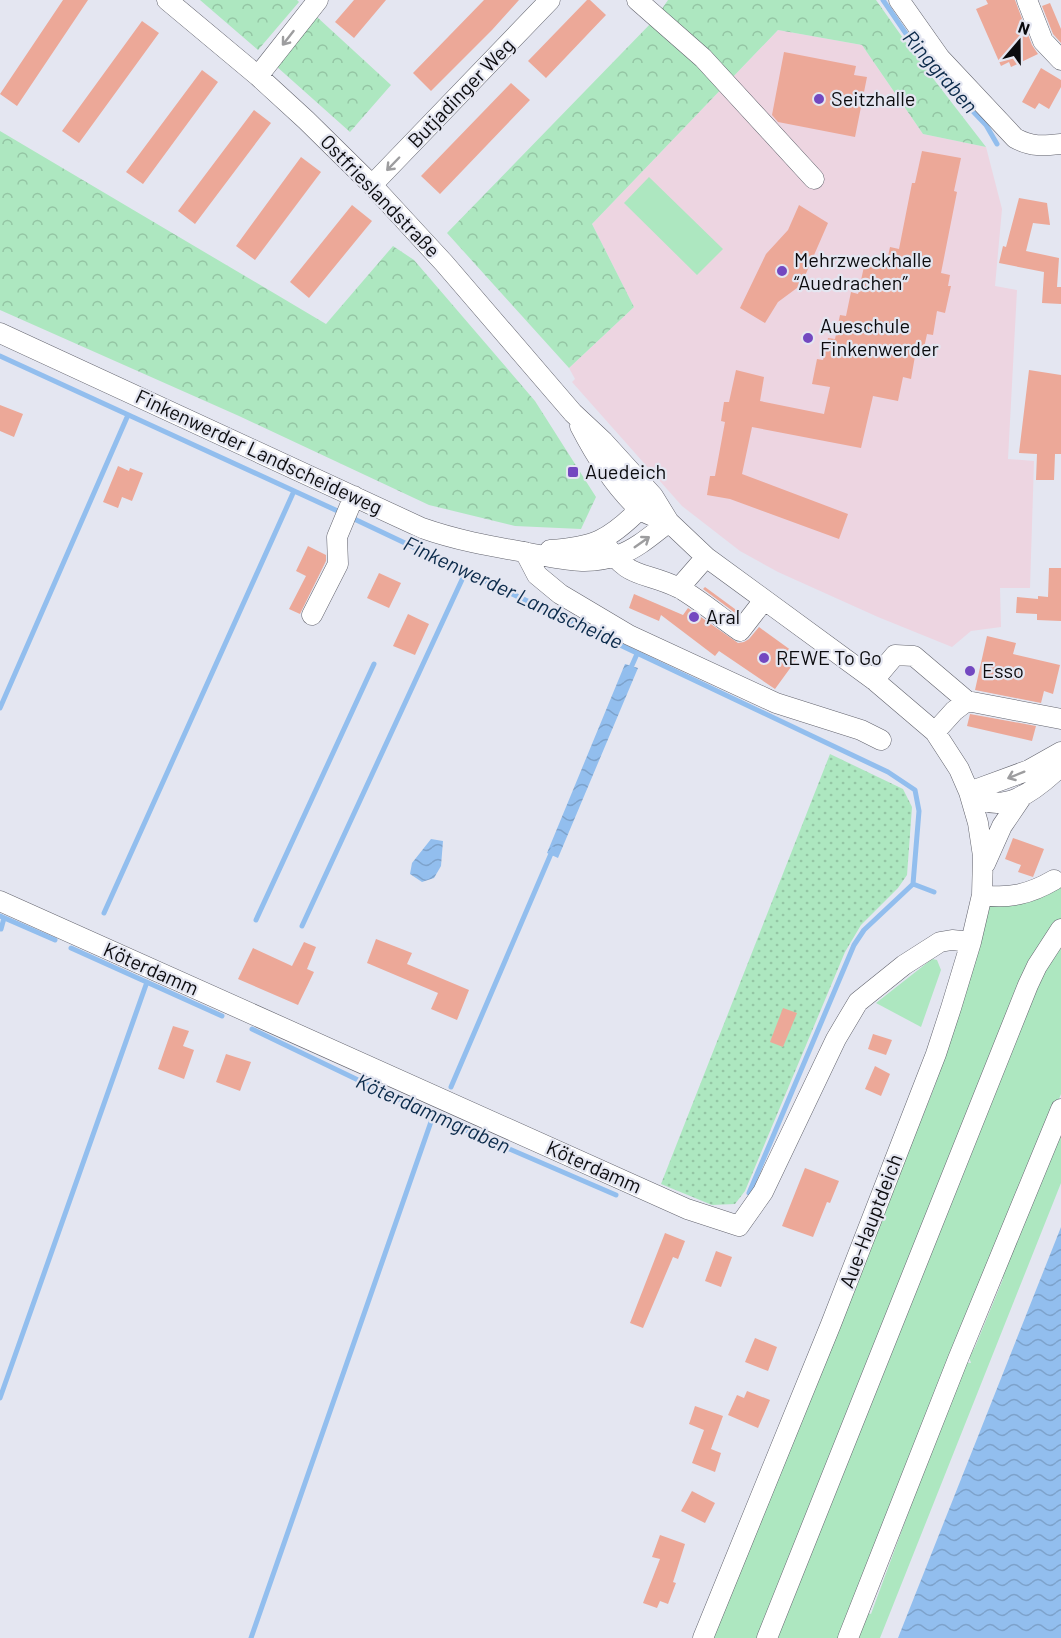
<svg xmlns="http://www.w3.org/2000/svg" width="1061" height="1638" viewBox="0 0 1061 1638" font-family="Barlow,sans-serif">
  <defs>
    <pattern id="forest-crowns" width="20" height="18" patternUnits="userSpaceOnUse" patternTransform="scale(1.5)"><rect width="20" height="18" fill="#ade7c0"/><path d="M2 6a3 3 0 1 1 6 0M12 15a3 3 0 1 1 6 0" fill="none" stroke="#94c5a4"/></pattern>
    <pattern id="garden-dots" width="8" height="8" patternUnits="userSpaceOnUse" patternTransform="scale(1.5)"><rect width="8" height="8" fill="#ade7c0"/><path d="M2 2h.1M6 6h.1" fill="none" stroke="#94c5a4" stroke-width="1.8" stroke-linecap="round"/></pattern>
    <pattern id="water-waves" width="16" height="10" patternUnits="userSpaceOnUse" patternTransform="scale(1.5)"><rect width="16" height="10" fill="#92beee"/><path d="M0 5q4-4 8 0t8 0" fill="none" stroke="#7da2cb"/></pattern>
  </defs>
  <rect width="100%" height="100%" fill="#e4e6f1"/>
  <!-- education -->
  <path fill="#edd5e1" d="M778,30L862,45L923,134L986,147L1002,209L995,286L1017,290L1008,459L1034,461L1030,588H1000L1001,627L971,631L952,647L878,617L778,572L740,551L682,506L572,382L575,379L569,368L634,307L592,224Z"/>
  <!-- grass -->
  <path fill="#ade7c0" d="M649,177L723,249L697,275L624,203Z
    M1061,886V920L1051,926L1030,960L762,1638H713L934,1088C955,1026 976,966 990,902C1008,900 1048,899 1061,886Z
    M1061,936V1094L842,1638H771L1025,1004Z
    M932,959L937,960L941,970L921,1027L876,1003Z
    M1061,1113V1183L880,1638H851L863,1611L871,1614L964,1362L971,1363L969,1357L975,1347L1003,1279V1257Z"/>
  <!-- forest -->
  <path fill="url(#forest-crowns)" d="M200,0H297L299,2L258,50Z
    M668,0H876L915,55L986,147L923,134L862,45L778,30L592,224L634,307L569,368L447,233L655,19Z
    M317,17L391,85L350,132L276,66Z
    M0,131L326,324L393,246L414,260L535,401L596,497L581,529L515,526L429,505L239,416L0,310Z"/>
  <!-- garden -->
  <path fill="url(#garden-dots)" d="M830,754L903,789L912,807L907,875L898,888L861,925L845,952L745,1191L735,1204L712,1205L661,1184Z"/>
  <!-- water -->
  <path fill="url(#water-waves)" d="M625,664L638,668L558,858L547,853Z
    M431,839L443,841L441,866L434,878L422,882L410,874L412,863Z
    M1061,1227V1638H898Z"/>
  <g fill="none" stroke-linecap="round" stroke-linejoin="round">
    <!-- stream -->
    <path stroke="#92beee" stroke-width="5" d="M883,0L924,60L986,125L997,144
      M0,356L342,513
      M350,517L888,772L915,790L919,811L913,884L934,892
      M629,672L637,654
      M0,708L128,415
      M104,913L294,491
      M0,916L55,940
      M256,920L374,664
      M302,926L466,571
      M1,929L4,918
      M71,948L222,1016
      M252,1029L433,1116L616,1195
      M451,1087L553,849
      M749,1193L854,945L864,930L913,884
      M0,1398L147,982
      M251,1638L433,1116"/>
  </g>
  <!-- building -->
  <path fill="#eca898" d="M63,0H88L17,106L0,94Z
    M354,0H386L354,38L335,22Z
    M484,0H519L492,30L431,91L413,73Z
    M587,0H590L606,15L546,78L528,61Z
    M986,0H1015L1032,45L1038,54L1011,67L1009,62L1001,66L976,9L988,4Z
    M1050,3L1061,29V43L1053,34L1042,6Z
    M142,21L159,33L79,143L62,131Z
    M784,52L856,66L854,75L867,77L855,137L778,122L772,115Z
    M1041,68L1061,80V87L1049,109L1039,103L1035,109L1022,102Z
    M202,70L218,82L143,184L126,172Z
    M511,83L530,100L440,194L421,176Z
    M254,110L271,123L195,224L178,211Z
    M922,151L961,158L954,191L957,192L941,273L950,275L948,286H951L945,313L937,311L933,335L927,334L922,357L915,356L911,379L903,377L898,401L873,396L861,448L752,427L742,474L848,514L839,539L730,499L707,495L710,476H715L725,422L721,421L724,402H729L736,370L764,377L760,401L824,414L830,387L812,384L817,359L823,360L828,338L835,339L840,315L846,316L851,292L858,294L865,262L886,266L890,247L899,249L912,183H915Z
    M301,157L321,172L255,260L236,246Z
    M1019,198L1047,203L1050,225L1033,223L1026,251L1059,258L1057,287H1061V304L1042,303L1044,272L999,263L1003,246L1006,247Z
    M352,205L372,221L309,298L290,282Z
    M799,205L828,223L801,285L778,302L765,323L740,308L766,254L788,230Z
    M1029,370L1061,375V454H1055L1054,480H1036L1037,454L1019,453Z
    M0,405L23,414L14,437L0,431Z
    M118,466L129,471L130,468L143,473L132,501L122,497L118,508L103,502Z
    M308,546L326,555V561L300,614L289,609L306,576L296,571Z
    M1049,568H1061V621L1037,620V614L1016,613L1017,597L1038,599V596L1048,597Z
    M379,573L401,583L389,608L367,598Z
    M705,587L739,612L738,615L703,589Z
    M634,594L683,615L688,608L738,643L744,642L749,639L759,627L799,656L775,689L719,651L715,656L661,615L659,621L629,608Z
    M408,614L429,624L415,655L393,646Z
    M987,636L1016,643L1013,654L1060,665L1053,694L1044,691L1041,703L975,690Z
    M970,714L1036,726L1032,741L967,726Z
    M1013,838L1044,849L1033,877L1018,872L1021,865L1005,859Z
    M376,939L412,953L407,964L469,990L457,1020L431,1009L438,993L367,963Z
    M304,942L316,947L307,969L314,972L298,1005L238,979L253,948L292,966Z
    M783,1008L797,1013L783,1047L770,1042Z
    M173,1026L189,1031L183,1046L194,1050L184,1079L158,1069Z
    M873,1034L892,1040L886,1055L868,1049Z
    M226,1054L251,1062L240,1091L216,1082Z
    M875,1066L890,1074L881,1096L865,1089Z
    M805,1168L839,1181L830,1203L827,1202L813,1237L782,1226Z
    M665,1233L685,1241L678,1259L673,1257L643,1328L630,1323Z
    M716,1251L732,1257L721,1287L705,1281Z
    M755,1338L777,1347L768,1371L745,1362Z
    M747,1391L770,1400L758,1428L728,1415L737,1395L744,1398Z
    M695,1406L723,1416L711,1449L721,1453L715,1472L692,1463L704,1430L689,1424Z
    M692,1491L715,1503L705,1523L681,1511Z
    M660,1535L685,1544L673,1582L676,1583L668,1604L660,1601L657,1608L643,1603L660,1559L652,1557Z"/>
  <g fill="none" stroke-linecap="round" stroke-linejoin="round">
    <!-- minor casing -->
    <g stroke="#62636d" stroke-width="21">
      <path id="minor" d="M167,0L258,76L306,120L372,185L444,263L573,413L603,441L653,496L669,522L706,557L874,680L935,732L959,769L969,792L978,823L983,856L982,895L971,942L951,1008L936,1054L831,1324L703,1638
        M637,0L703,58L814,179
        M899,0L940,58L1015,138C1031,147 1043,146 1061,144
        M1027,0L1043,41L1061,60
        M258,76L318,0
        M372,185L550,0
        M0,333L422,528C456,540 489,546 524,552C557,558 587,567 619,555C638,548 653,534 669,522
        M580,426C595,455 614,486 638,508C646,515 659,518 669,522
        M603,540C628,581 642,570 679,588C699,599 721,618 740,631L764,600
        M550,550C594,547 609,540 640,509
        M525,552L537,575L560,594L629,635L776,703L861,730L881,740
        M679,588L706,557
        M312,615L338,564L337,537L354,496
        M874,680L895,655L914,656L967,701L1061,719
        M935,732L954,711L967,701
        M969,792C1001,819 1036,790 1061,766
        M969,792L1029,770L1061,752
        M985,864L1002,826L1023,795
        M982,895C1009,899 1030,894 1054,880
        M0,901L687,1209L739,1226L763,1192L836,1039L858,1002L904,965L940,942L952,940L971,942
        M767,1638L1028,985L1037,966L1061,929
        M848,1638L958,1359L1061,1109"/>
    </g>
    <!-- minor -->
    <use href="#minor" stroke="#fff" stroke-width="20"/>
  </g>
  <!-- one-way arrows -->
  <defs><path id="oneway-shaft" d="M-6 0H5M1.5-3L5.5 0L1.5 3" fill="none" stroke-width="1.6" stroke-linecap="round" stroke-linejoin="round" transform="scale(1.5)"/></defs>
  <g stroke="#9d9d9f">
    <use href="#oneway-shaft" transform="translate(288 38) rotate(128)"/>
    <use href="#oneway-shaft" transform="translate(393 164) rotate(134)"/>
    <use href="#oneway-shaft" transform="translate(642 542) rotate(-35)"/>
    <use href="#oneway-shaft" transform="translate(1016 775) rotate(158)"/>
  </g>
  <!-- markers -->
  <g fill="#7348c0" stroke="#e4e6f1" stroke-width="2">
    <circle cx="819" cy="99" r="6"/>
    <circle cx="782" cy="271" r="6"/>
    <circle cx="808" cy="338" r="6"/>
    <rect x="567" y="466" width="12" height="12" rx="3"/>
    <circle cx="694" cy="617" r="6"/>
    <circle cx="764" cy="658" r="6"/>
    <circle cx="970" cy="671" r="6"/>
  </g>
  <g text-anchor="middle" stroke-width="4.5" stroke-linejoin="round" paint-order="stroke">
    <!-- street labels -->
    <g font-size="20" fill="#0b0b0e" stroke="#e4e6f1">
      <text transform="translate(461 93) rotate(-46)" y="7">Butjadinger Weg</text>
      <text transform="translate(380 196) rotate(46)" y="7">Ostfrieslandstraße</text>
      <text transform="translate(259 452) rotate(25)" y="7">Finkenwerder Landscheideweg</text>
      <text transform="translate(151 969) rotate(24)" y="7">Köterdamm</text>
      <text transform="translate(594 1167) rotate(24)" y="7">Köterdamm</text>
      <text transform="translate(871 1221) rotate(-69)" y="7">Aue-Hauptdeich</text>
    </g>
    <!-- poi labels -->
    <g font-size="20" fill="#0b0b0e" stroke="#e4e6f1" text-anchor="start">
      <text x="831" y="106">Seitzhalle</text>
      <text x="794" y="267">Mehrzweckhalle<tspan x="794" dy="23">“Auedrachen”</tspan></text>
      <text x="820" y="333">Aueschule<tspan x="820" dy="23">Finkenwerder</tspan></text>
      <text x="585" y="479">Auedeich</text>
      <text x="706" y="624">Aral</text>
      <text x="776" y="665">REWE To Go</text>
      <text x="982" y="678">Esso</text>
    </g>
    <!-- water labels -->
    <g font-size="21" font-style="italic" fill="#0c2b4b" stroke="#e4e6f1">
      <text transform="translate(940 72) rotate(49)" y="7">Ringgraben</text>
      <text transform="translate(513 593) rotate(25)" y="7">Finkenwerder Landscheide</text>
      <text transform="translate(433 1114) rotate(24)" y="7">Köterdammgraben</text>
    </g>
  </g>
  <!-- north arrow -->
  <g transform="translate(1019 42) rotate(20)" stroke="#e4e6f1" stroke-width="4.5" paint-order="stroke">
  <path d="M0-4.5L10 22L0 15L-10 22Z" fill="#0b0b0e"/>
  <text y="-9" font-size="16" font-weight="bold" text-anchor="middle" fill="#0b0b0e">N</text>
  </g>
</svg>
